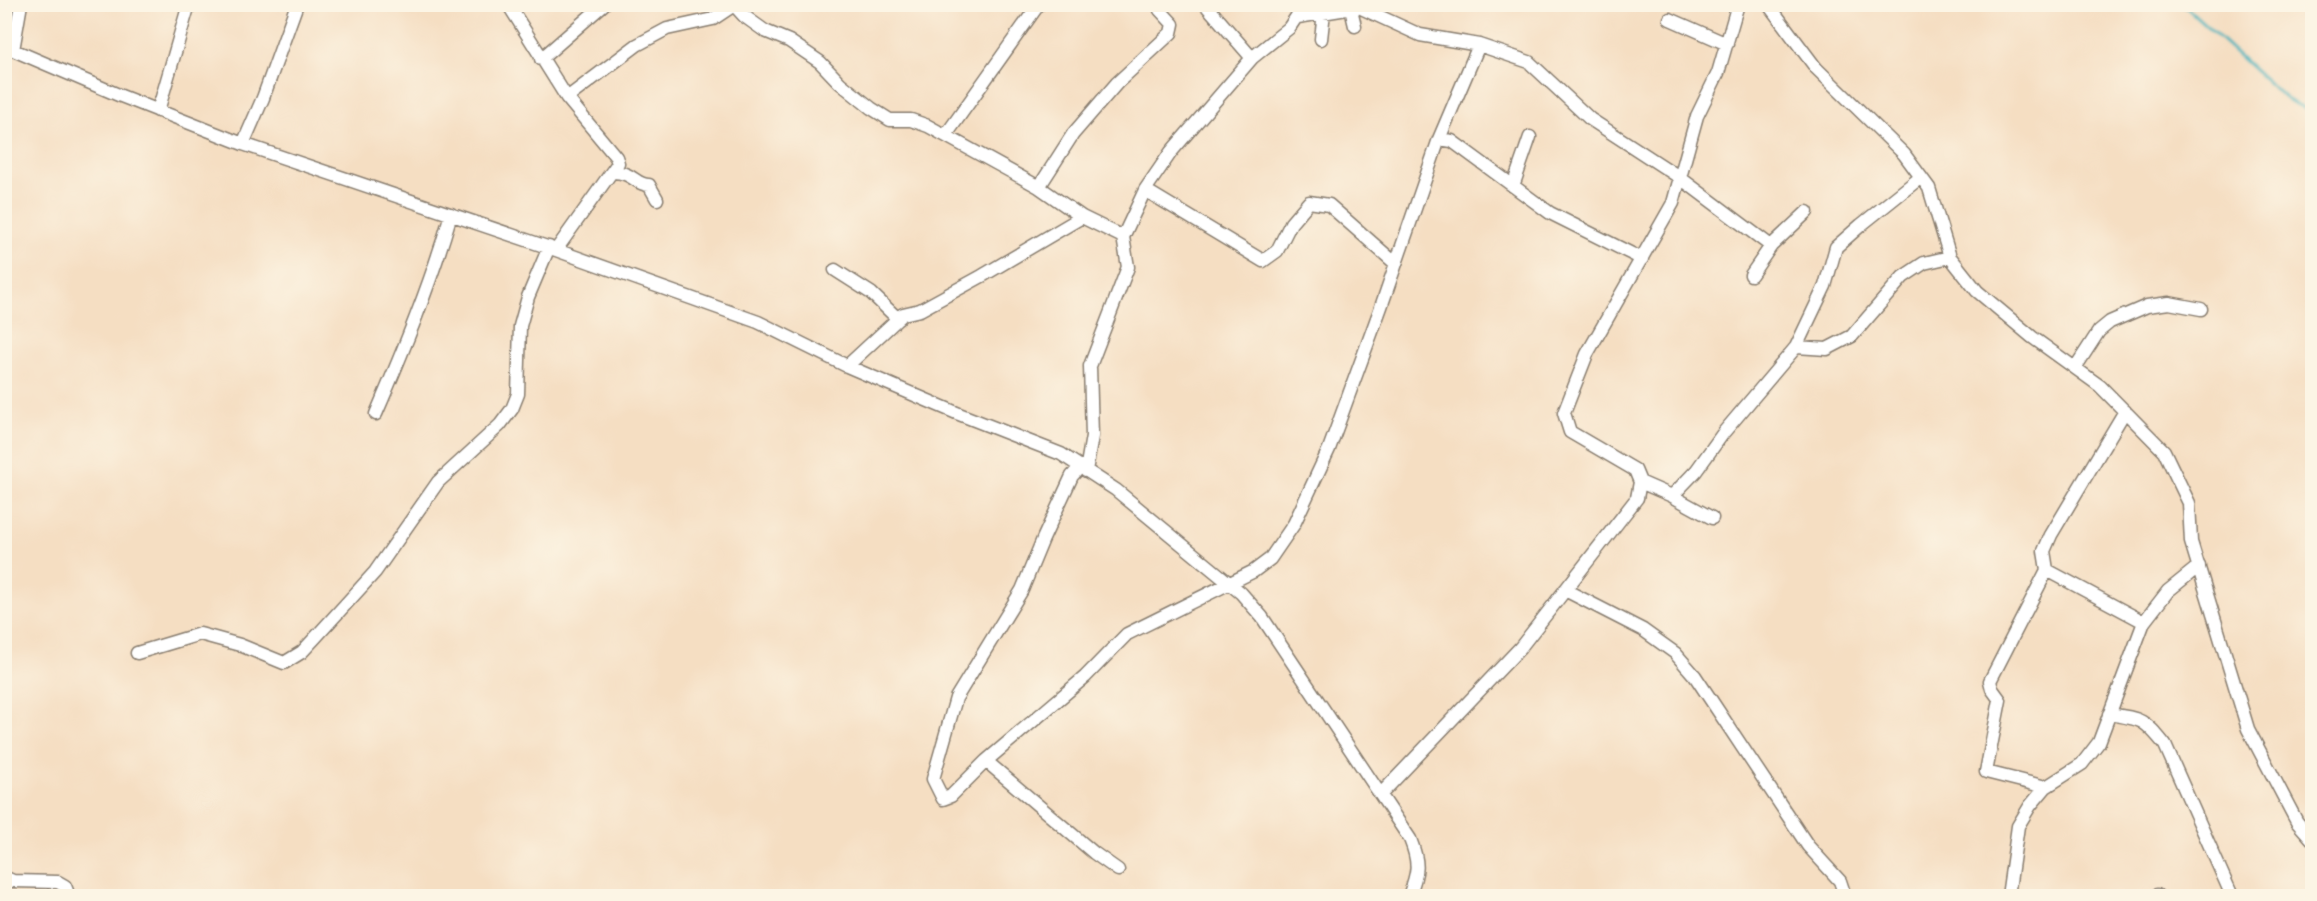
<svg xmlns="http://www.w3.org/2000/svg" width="2317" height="901" viewBox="0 0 2317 901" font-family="'Patrick Hand',sans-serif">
  <rect width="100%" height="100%" fill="#fcf5e5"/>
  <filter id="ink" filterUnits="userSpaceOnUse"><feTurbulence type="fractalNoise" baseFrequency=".0167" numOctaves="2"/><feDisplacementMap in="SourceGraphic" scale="12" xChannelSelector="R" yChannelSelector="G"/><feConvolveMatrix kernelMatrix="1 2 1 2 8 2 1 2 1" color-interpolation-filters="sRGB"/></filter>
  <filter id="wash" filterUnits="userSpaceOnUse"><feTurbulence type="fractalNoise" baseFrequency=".008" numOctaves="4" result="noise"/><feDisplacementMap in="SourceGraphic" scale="24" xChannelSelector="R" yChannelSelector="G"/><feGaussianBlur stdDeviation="1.35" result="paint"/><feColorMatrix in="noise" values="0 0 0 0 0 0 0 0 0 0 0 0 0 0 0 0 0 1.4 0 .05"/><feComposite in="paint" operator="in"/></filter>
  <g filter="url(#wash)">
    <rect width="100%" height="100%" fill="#f5dec2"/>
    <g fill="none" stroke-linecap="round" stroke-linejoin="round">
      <!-- stream -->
      <path stroke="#41b1bc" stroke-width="3" d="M2180,4L2186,7L2286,99L2312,112"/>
    </g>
  </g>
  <g filter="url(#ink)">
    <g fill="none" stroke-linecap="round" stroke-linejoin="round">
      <!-- minor casing -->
      <g stroke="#887d6f" stroke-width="15">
        <path id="minor" d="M508,4L567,98L616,157L618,163L556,250
          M1205,4L1252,58
          M1768,4L1816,68L1904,154L1929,188L1950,257L1977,291L2032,337L2100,386L2164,451L2189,503L2191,542L2248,729L2297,822L2312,839
          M1351,9L1355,26
          M1298,17L1359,7L1420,35L1479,45L1529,62L1590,119L1679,177L1771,246
          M1670,19L1727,44
          M1321,39L1324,12
          M4,46L121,96L243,144L556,250L758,322L847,366L959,414L1061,454L1116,490L1241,593L1262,617L1410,839C1420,864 1418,872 1409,896
          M13,50L21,4
          M541,59L604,4
          M567,98L637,45L667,29L713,19L734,5L744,16L765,31L789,41L820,62L840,83L871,108L890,120H911L928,126L1039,187L1082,217L1123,237
          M158,111L189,4
          M946,135L1039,4
          M1439,139L1479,45
          M243,144L263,98L297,4
          M612,172C634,172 635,185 649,185L657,199
          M1513,186L1530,137
          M1039,187L1073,134L1117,83L1171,33L1173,24L1160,10L1159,4
          M1145,190L1263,261L1277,251L1291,223L1309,202L1329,205L1395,263
          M835,270L871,293L898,319
          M1751,275L1771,246L1807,212
          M1796,347L1827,349L1852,336L1903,277L1924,263L1950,257
          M847,366L903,314L920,310L982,276L1082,217
          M2075,368L2099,331L2110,322L2147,306L2169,303L2201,309
          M376,414C404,349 431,283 451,214
          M1086,471L1092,436L1090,366L1128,267L1123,237L1145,190L1171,152L1252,58L1289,28L1305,4
          M1640,482L1672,496L1696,471L1724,432L1796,347L1825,286L1836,247L1861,225L1921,177
          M1672,496L1712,518
          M2047,570L2144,622
          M1565,590L1643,630L1675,653L1695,676L1808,846L1840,881L1845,896
          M137,653L200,634L240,645L284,663L302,652L315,638L375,572L438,482L500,425L512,409L518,394L520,326L528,297L549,247
          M2109,714C2142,719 2144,719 2165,745L2232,896
          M986,761L951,796L943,799L933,779L956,698L1022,590L1043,539L1072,476L1080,467
          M2046,787L1986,772L2000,700L1992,689L1990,681L2047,570L2044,551L2051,535L2125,411
          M1381,794L1520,648L1637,498L1640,482L1635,470L1570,432L1564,413L1587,354L1673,203L1697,116L1718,73L1738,4
          M1118,870L1094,853L986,761L1085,677L1127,634L1254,571L1270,559L1294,524L1329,449L1381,307L1439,139L1452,141L1550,213L1642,259
          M4,877L13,881L58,882L65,886L69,896
          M2157,895V896
          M2008,896L2018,826L2030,806L2046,787L2082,764L2099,742L2144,622L2168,591L2199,566"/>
      </g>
      <!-- minor -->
      <use href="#minor" stroke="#fff" stroke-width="12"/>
    </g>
  </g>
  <!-- margin -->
  <rect width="2317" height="901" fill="none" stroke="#fcf5e5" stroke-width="24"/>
</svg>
